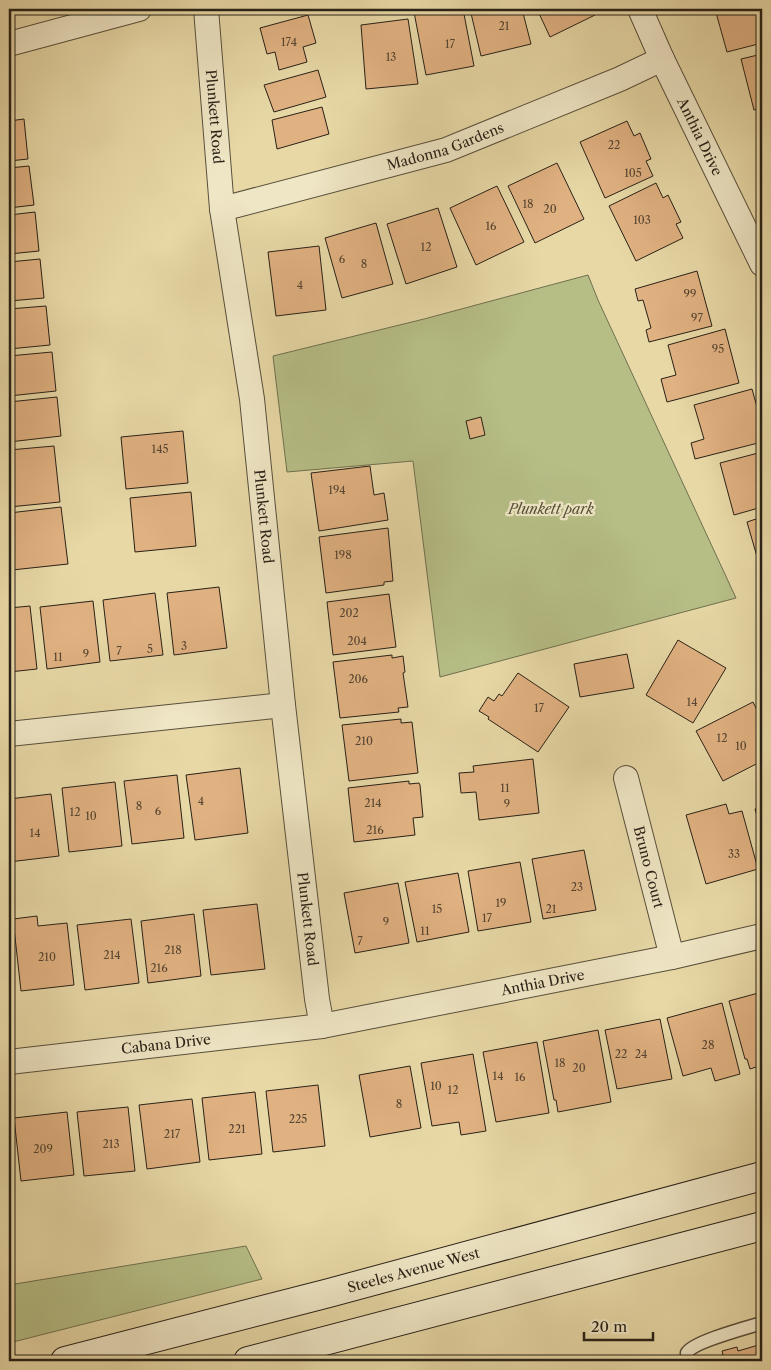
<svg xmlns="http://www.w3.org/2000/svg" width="771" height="1370" viewBox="0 0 771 1370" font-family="'Libre Caslon Text',serif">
  <rect width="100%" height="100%" fill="#e7d8a6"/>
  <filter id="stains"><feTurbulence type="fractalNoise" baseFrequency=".004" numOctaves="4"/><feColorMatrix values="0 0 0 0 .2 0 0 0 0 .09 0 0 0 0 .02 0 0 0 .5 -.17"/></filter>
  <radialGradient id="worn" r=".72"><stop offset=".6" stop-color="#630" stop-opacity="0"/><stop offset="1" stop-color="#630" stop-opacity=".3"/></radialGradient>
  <!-- green -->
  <path fill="#b6be86" stroke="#6f704e" d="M588,275L598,300L736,598L440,677L413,461L287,472L273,356L424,319Z
    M246,1246L262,1279L9,1343V1285Z"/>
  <!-- building -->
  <path fill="#e0b181" stroke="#282117" d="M431,9H463L474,66L426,75L414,12Z
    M470,9H522L531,44L481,56Z
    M537,9H592L595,15L550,37Z
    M715,9H762V43L727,52Z
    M308,15L316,43L303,47L307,62L279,70L275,52L267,54L260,28Z
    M408,19L418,84L366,89L361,25Z
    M762,54V108L754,110L741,59Z
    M318,70L326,97L274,112L264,85Z
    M322,107L329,134L277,149L272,120Z
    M24,119L28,159L9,161V121Z
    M627,121L634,136L640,133L651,159L646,161L653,176L605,198L580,142Z
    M557,163L584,219L535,243L508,186Z
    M29,166L34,205L9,208V168Z
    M656,183L663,198L668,195L681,222L676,224L683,238L636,261L609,206Z
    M497,186L524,242L476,265L450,208Z
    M438,208L457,267L406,284L387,224Z
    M35,212L39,251L9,254V215Z
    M376,223L393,284L342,298L325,238Z
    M319,246L326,310L276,316L268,252Z
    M40,259L44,298L9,301V262Z
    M697,271L712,326L649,342L646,330L651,328L643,300L638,301L635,289Z
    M46,306L50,345L9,349V309Z
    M725,329L739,383L667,402L661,379L676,375L668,345Z
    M52,352L56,391L9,396V356Z
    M752,389L762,425V442L695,459L691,443L704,439L694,405Z
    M57,397L61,436L9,442V402Z
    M481,417L485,435L470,439L466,421Z
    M183,431L188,483L126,489L121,437Z
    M54,446L60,502L9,507V450Z
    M762,452V507L734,515L720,463Z
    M370,466L374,495L384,493L388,520L319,531L311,473Z
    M191,492L196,546L135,552L130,498Z
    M61,507L68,564L12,570L9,536V513Z
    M762,517V574L747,522Z
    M388,528L393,581L384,582V585L326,593L319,537Z
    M219,587L227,648L174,655L167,593Z
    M155,593L163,655L110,661L103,600Z
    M389,594L396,647L333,655L327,602Z
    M93,601L100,662L47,669L40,607Z
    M30,606L37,669L9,672V608Z
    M678,640L726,668L693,723L646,695Z
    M627,654L634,688L580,697L574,664Z
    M392,655V658L403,656L405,672L403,673L408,707L398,708L399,712L340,718L333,662Z
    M518,673L569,707L538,752L488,719L489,717L479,711L488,697L494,701L499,694L502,696Z
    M753,702L762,720V761L723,781L696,731Z
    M401,719V723L412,722L418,773L349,781L342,725Z
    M533,759L539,813L479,820L476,792L461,793L459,773L474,772L473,766Z
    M240,768L248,833L195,840L186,775Z
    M177,775L184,838L132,844L124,781Z
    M409,781V784L419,783L420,785L423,817L413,818L415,835L354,842L348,788Z
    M115,782L122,846L69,852L62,788Z
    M51,794L59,856L9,862V799Z
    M726,804L729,814L742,811L758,869L706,884L686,815Z
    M762,807V834L755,809Z
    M584,850L596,910L543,919L532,859Z
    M520,862L531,922L478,931L468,871Z
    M458,873L469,932L417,942L405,882Z
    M398,883L409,943L355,953L344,893Z
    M257,904L265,969L211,975L203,910Z
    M194,914L201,976L148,983L141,921Z
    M37,916L38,926L67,923L74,985L21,991L13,919Z
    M131,919L139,983L85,990L77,925Z
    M762,992V1065L750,1069L747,1059H745L729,1001Z
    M722,1003L740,1074L715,1081L711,1068L683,1076L667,1018Z
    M660,1019L672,1079L617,1089L605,1030Z
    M598,1030L611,1102L558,1112L556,1100H554L543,1041Z
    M537,1042L549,1113L496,1122L483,1052Z
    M473,1054L486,1131L461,1135L459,1122L432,1126L421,1063Z
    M410,1066L421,1128L370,1137L359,1075Z
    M318,1085L325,1146L273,1152L266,1091Z
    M255,1092L262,1154L209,1160L202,1098Z
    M192,1099L200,1162L147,1169L139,1105Z
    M128,1107L135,1171L84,1176L77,1112Z
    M67,1112L74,1175L21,1181L14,1118Z
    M762,1344V1361H707V1360L723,1355L722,1351L737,1347L738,1351Z"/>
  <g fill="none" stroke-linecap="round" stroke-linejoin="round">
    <!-- service casing -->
    <g stroke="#584f3b" stroke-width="15">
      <path id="service" d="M687,1361C687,1360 687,1354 687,1353C692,1342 749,1327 762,1323"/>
    </g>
    <!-- minor casing -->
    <g stroke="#584f3b" stroke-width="26">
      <g id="minor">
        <path id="s1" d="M206,9L222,209L252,399L283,705L317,999L322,1026"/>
        <path id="s2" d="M640,9L662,59L762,264"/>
        <path d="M9,44L139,9"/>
        <path id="s3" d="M222,209L446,150L620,79L662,59"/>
        <path d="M9,734L283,705"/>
        <path id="s4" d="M626,778L672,957"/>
        <path id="s5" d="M9,1062L322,1026L672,957L762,936"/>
      </g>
    </g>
    <!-- secondary casing -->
    <g stroke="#282117" stroke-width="30">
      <g id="secondary">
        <path id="s6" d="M65,1361L329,1293L762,1176"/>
        <path d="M248,1361L762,1226"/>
      </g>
    </g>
    <!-- service -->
    <use href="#service" stroke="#efe6c5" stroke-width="12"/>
    <!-- minor -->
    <use href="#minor" stroke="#efe6c5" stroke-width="24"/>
    <!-- secondary -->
    <use href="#secondary" stroke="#efe6c5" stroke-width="28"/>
  </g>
  <g text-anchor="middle" stroke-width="4.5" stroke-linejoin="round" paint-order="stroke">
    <!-- number labels -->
    <g font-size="11" fill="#564532">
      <text x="504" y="30">21</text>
      <text x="289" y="46">174</text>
      <text x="450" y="48">17</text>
      <text x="391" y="61">13</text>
      <text x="614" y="149">22</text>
      <text x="633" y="177">105</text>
      <text x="528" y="208">18</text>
      <text x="550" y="213">20</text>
      <text x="642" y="224">103</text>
      <text x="491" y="230">16</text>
      <text x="426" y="251">12</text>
      <text x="342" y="263">6</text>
      <text x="364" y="268">8</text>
      <text x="300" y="289">4</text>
      <text x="690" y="298">99</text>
      <text x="697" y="322">97</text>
      <text x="718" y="353">95</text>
      <text x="160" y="453">145</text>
      <text x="337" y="494">194</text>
      <text x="343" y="559">198</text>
      <text x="349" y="617">202</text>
      <text x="357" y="645">204</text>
      <text x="184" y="650">3</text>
      <text x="150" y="653">5</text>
      <text x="119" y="655">7</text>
      <text x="86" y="658">9</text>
      <text x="58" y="661">11</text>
      <text x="358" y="683">206</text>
      <text x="692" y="706">14</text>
      <text x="539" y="712">17</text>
      <text x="722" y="742">12</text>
      <text x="364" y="745">210</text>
      <text x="741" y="750">10</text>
      <text x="505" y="792">11</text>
      <text x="201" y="805">4</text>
      <text x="373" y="807">214</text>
      <text x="507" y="808">9</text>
      <text x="139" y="810">8</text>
      <text x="158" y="815">6</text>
      <text x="75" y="816">12</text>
      <text x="91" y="820">10</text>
      <text x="375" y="834">216</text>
      <text x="35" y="837">14</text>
      <text x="734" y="858">33</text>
      <text x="577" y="891">23</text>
      <text x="501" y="907">19</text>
      <text x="437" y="913">15</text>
      <text x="551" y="913">21</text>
      <text x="487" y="922">17</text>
      <text x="386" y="926">9</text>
      <text x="425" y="935">11</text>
      <text x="360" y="945">7</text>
      <text x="173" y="954">218</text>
      <text x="112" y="959">214</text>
      <text x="47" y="961">210</text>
      <text x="159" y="972">216</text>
      <text x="708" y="1049">28</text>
      <text x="621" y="1058">22</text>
      <text x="641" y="1058">24</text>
      <text x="560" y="1067">18</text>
      <text x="579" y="1072">20</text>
      <text x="498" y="1080">14</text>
      <text x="520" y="1081">16</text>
      <text x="436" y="1090">10</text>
      <text x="453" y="1094">12</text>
      <text x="399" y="1108">8</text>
      <text x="298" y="1123">225</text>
      <text x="237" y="1133">221</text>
      <text x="172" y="1138">217</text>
      <text x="111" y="1148">213</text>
      <text x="43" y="1153">209</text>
    </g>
    <!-- street labels -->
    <g font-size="14" fill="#282117" stroke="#efe6c5">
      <text dy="5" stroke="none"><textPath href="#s1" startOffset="108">Plunkett Road</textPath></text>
      <text dy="5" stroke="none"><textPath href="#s2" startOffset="141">Anthia Drive</textPath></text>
      <text dy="5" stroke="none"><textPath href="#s3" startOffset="232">Madonna Gardens</textPath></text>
      <text dy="5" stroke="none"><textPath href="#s1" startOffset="511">Plunkett Road</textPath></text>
      <text dy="5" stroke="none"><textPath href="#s4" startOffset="92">Bruno Court</textPath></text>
      <text dy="5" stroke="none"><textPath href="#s1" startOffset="916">Plunkett Road</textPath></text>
      <text dy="5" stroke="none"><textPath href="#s5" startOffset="540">Anthia Drive</textPath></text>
      <text dy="5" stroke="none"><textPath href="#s5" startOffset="158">Cabana Drive</textPath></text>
      <text dy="5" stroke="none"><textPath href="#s6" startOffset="360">Steeles Avenue West</textPath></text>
    </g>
    <!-- park labels -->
    <g font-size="14" font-style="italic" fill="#535038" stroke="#efe6c5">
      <text x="551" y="514">Plunkett park</text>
    </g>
  </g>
  <!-- margin -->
  <rect width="771" height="1370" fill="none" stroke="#e7d8a6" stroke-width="30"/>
  <rect x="10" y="10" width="751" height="1350" fill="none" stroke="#282117" stroke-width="2.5"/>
  <rect x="15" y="15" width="741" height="1340" fill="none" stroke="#282117"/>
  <!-- scale -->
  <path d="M584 1332v8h69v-8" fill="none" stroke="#282117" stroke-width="2.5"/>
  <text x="591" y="1332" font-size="15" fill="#282117" stroke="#efe6c5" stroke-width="4" paint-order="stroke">20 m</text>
  <rect width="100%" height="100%" filter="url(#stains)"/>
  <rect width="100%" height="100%" fill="url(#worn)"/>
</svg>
